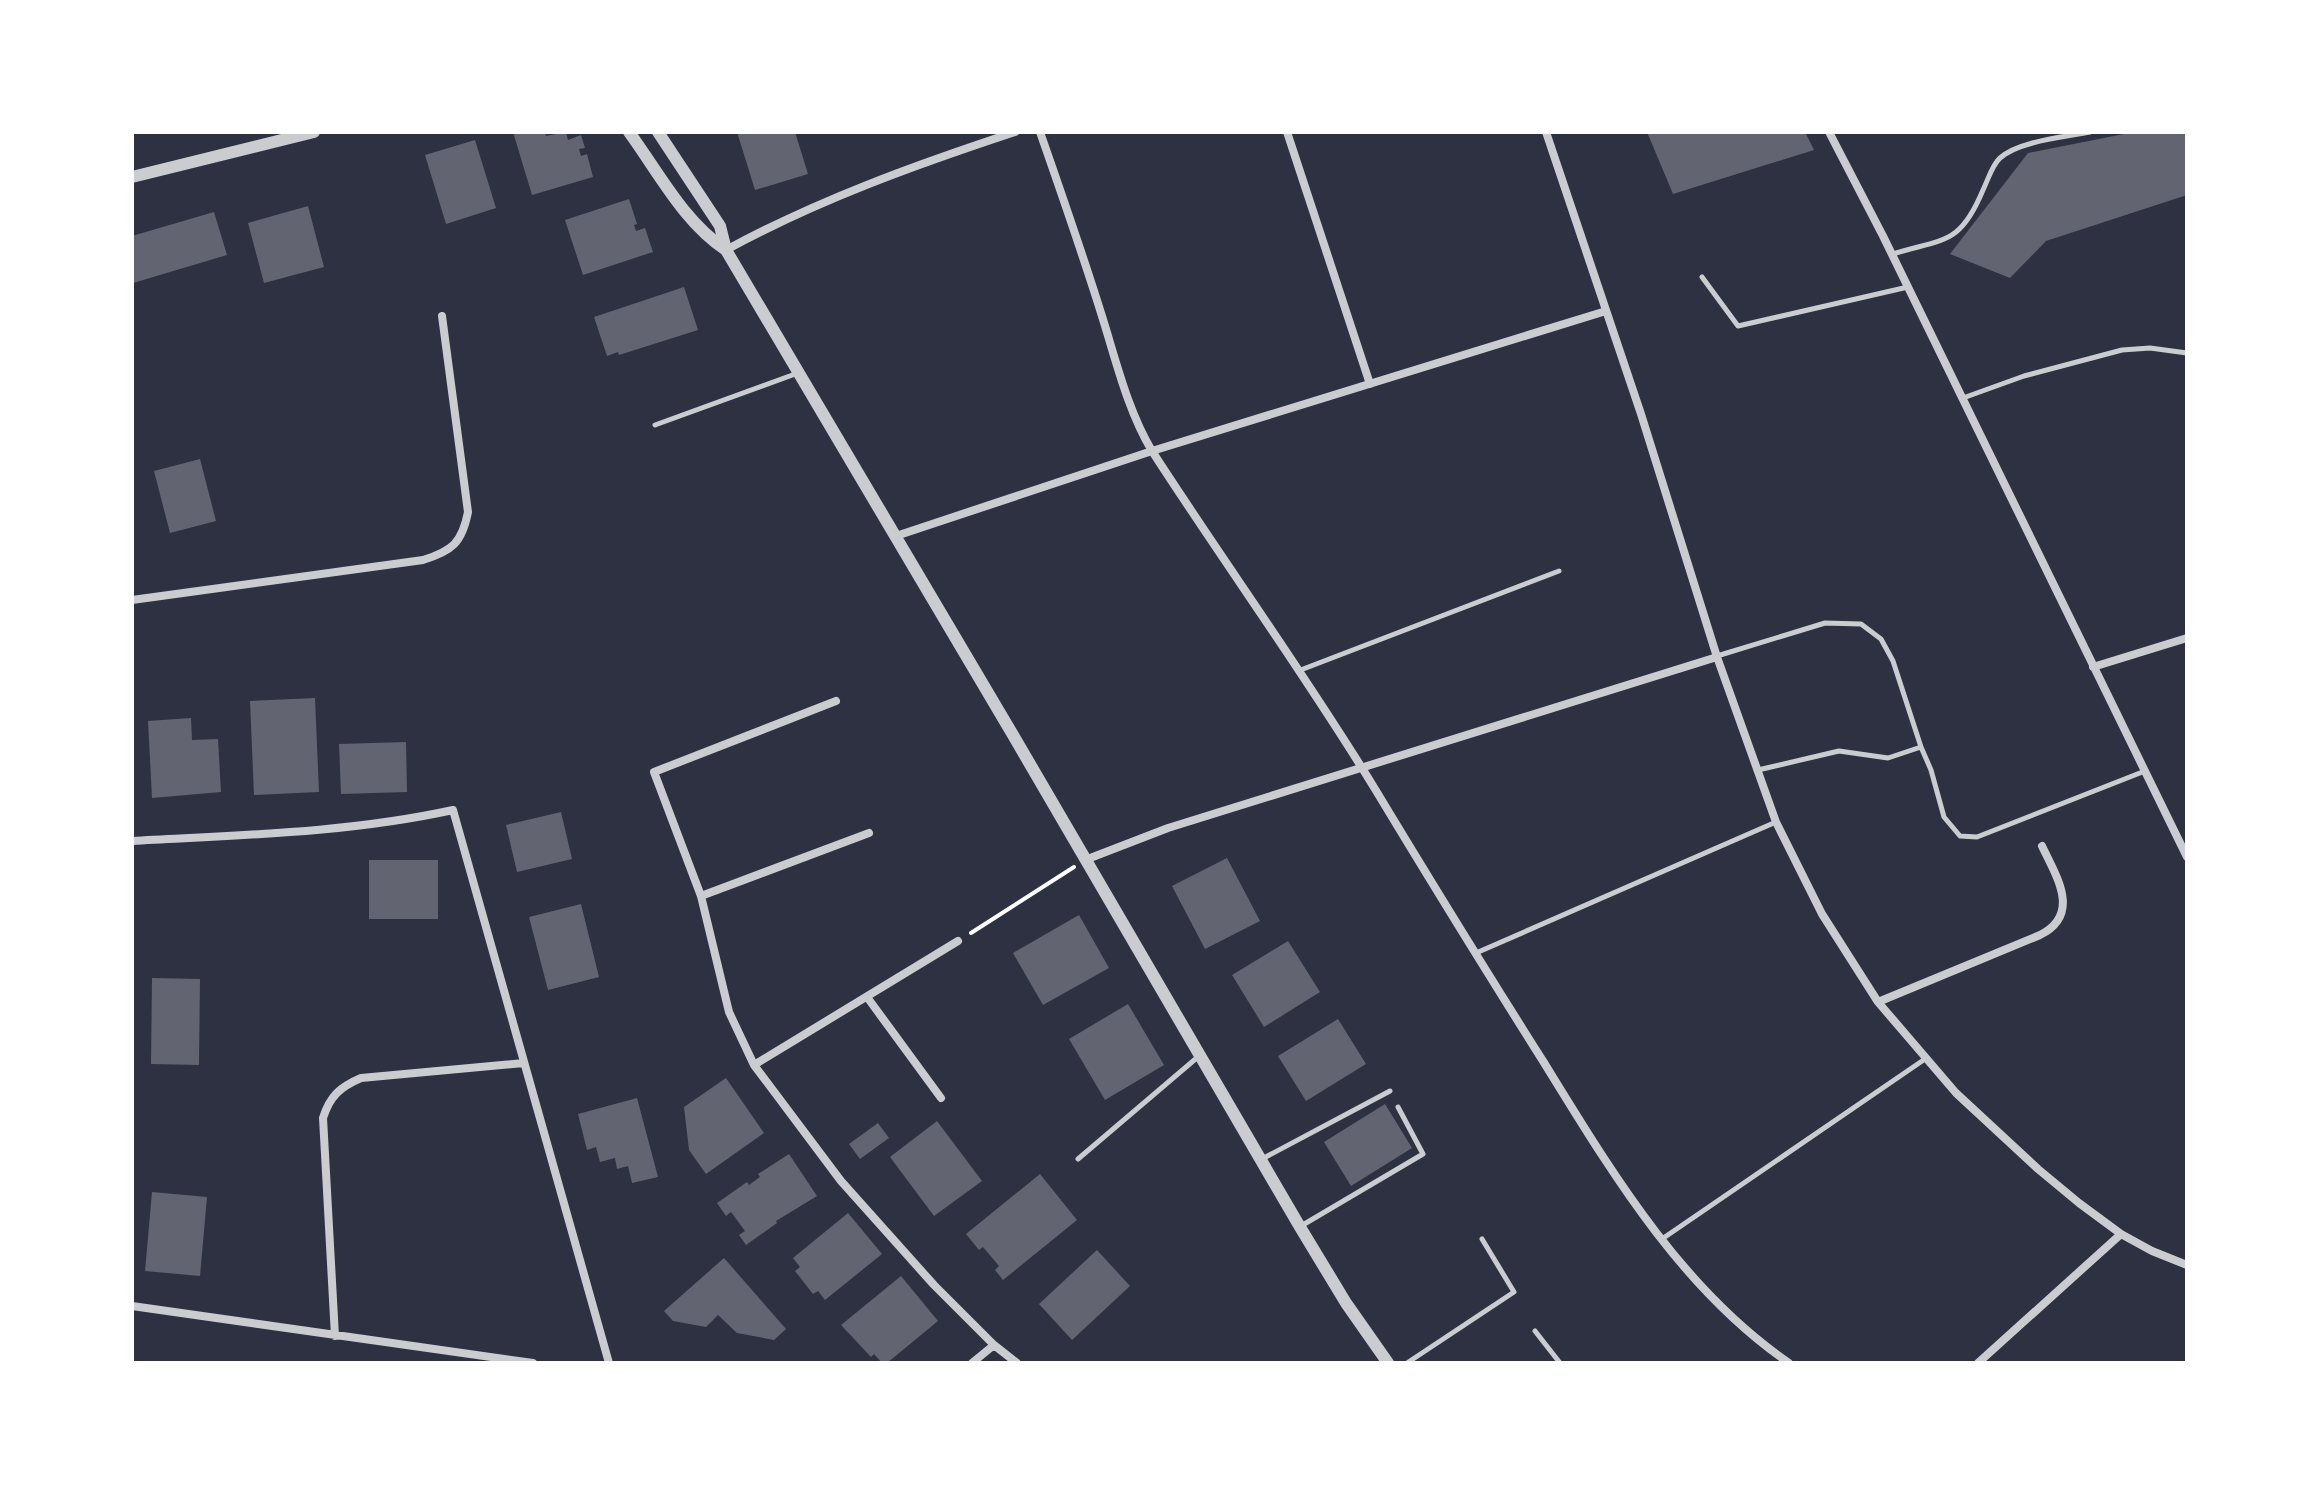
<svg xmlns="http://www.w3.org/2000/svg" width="2319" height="1495" viewBox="0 0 2319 1495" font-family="'Golos Text',sans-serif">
  <rect width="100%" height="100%" fill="#2d3142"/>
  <!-- building -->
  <path fill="#626471" d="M513,132H545L546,136L566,132L568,140L581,135L585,148L579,149L581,156L587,154L593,177L532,195Z
    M737,132H795L808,174L755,190Z
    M1647,132H1805L1814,150L1673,194Z
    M2134,132H2187V195L2046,241L2010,278L1950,254L2028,153Z
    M475,140L496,208L446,224L425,155Z
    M629,199L637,224L634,225L636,231L645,228L653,252L583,275L565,220Z
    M308,206L324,267L264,283L248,223Z
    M214,212L227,255L133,283L132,236Z
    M684,287L698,330L619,355L618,352L607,356L594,317Z
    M200,459L216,521L170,533L154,471Z
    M315,698L319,792L254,795L250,701Z
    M191,718L192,740L218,739L221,792L152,798L148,721Z
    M406,742L407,792L341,794L339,744Z
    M561,812L572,859L517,872L506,825Z
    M1227,858L1260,921L1205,949L1172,886Z
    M369,860H438V919H369Z
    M581,904L599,977L548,990L529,917Z
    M1079,915L1109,968L1043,1005L1013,953Z
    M1288,941L1320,992L1264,1027L1232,975Z
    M152,978L200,979L199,1065L151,1064Z
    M1128,1004L1164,1065L1105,1100L1069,1039Z
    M1338,1019L1366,1064L1306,1101L1278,1056Z
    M726,1078L764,1133L706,1174L689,1150L684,1107Z
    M637,1098L658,1177L632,1183L628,1166L617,1169L615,1158L600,1162L596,1147L587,1150L578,1114Z
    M1385,1104L1412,1148L1351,1186L1324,1142Z
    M937,1121L982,1181L934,1216L890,1157Z
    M878,1123L889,1138L860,1159L849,1144Z
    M789,1154L817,1196L776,1221L777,1223L746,1245L739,1235L745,1231L731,1212L726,1216L717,1203L747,1182L749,1185L760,1177L758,1174Z
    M1040,1174L1077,1220L1003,1280L995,1270L999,1266L983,1247L979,1250L966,1234Z
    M152,1192L207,1197L200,1276L145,1271Z
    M848,1213L882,1254L825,1300L818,1291L813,1294L795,1271L800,1267L793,1258Z
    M1097,1250L1130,1286L1072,1340L1039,1304Z
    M724,1258L786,1329L774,1340L737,1333L718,1315L706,1327L673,1321L664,1311Z
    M901,1276L938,1321L887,1363H882L874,1354L871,1357L841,1325Z"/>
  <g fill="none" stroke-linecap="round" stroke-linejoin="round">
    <!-- path -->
    <path stroke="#fff" stroke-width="4" d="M971,933L1074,867"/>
    <!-- service -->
    <path stroke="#caccd0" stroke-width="5" d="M1893,254C1945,238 1960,245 1983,190C1988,180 1992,165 2000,158C2019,141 2065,137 2090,132
      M1702,277L1738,326L1908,287
      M1963,398L2024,376L2122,350L2150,348L2187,353
      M655,425L798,373
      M1717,656L1825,623L1861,624L1881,639L1893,661L1921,747L1931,770L1944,817L1960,836L1977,837L2145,771
      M1298,671L1559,571
      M1758,770L1839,751L1888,758L1921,747
      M1476,953L1776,822
      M1078,1159L1199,1056
      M1262,1159L1390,1091
      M1301,1226L1423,1154L1398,1107
      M1662,1239L1925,1059
      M1535,1331L1560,1363
      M1407,1363L1514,1292L1482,1239"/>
    <!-- minor -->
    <path stroke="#caccd0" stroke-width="8" d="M1040,132C1061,192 1082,252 1101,313C1116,360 1127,409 1152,451C1225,564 1305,674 1375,789C1430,880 1486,971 1543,1061C1611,1171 1680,1288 1789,1363
      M1287,132L1370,384
      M1546,132L1641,414L1717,657L1776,822L1822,914L1878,1002L1956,1093L2038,1169L2079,1203L2121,1234L2152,1251L2187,1265
      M1829,132L1883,236L2187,857
      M726,250C818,200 915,165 1015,132
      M896,536L1152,451L1606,311
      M132,600L423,560C452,551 462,543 468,512L442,316
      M2093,667L2187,638
      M836,701L654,772L701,896L729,1012L754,1065L841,1181L934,1285L994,1345L1017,1363
      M132,841C239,835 348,833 453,810L609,1363
      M1085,860L1168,828L1717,657
      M701,896L869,833
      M867,997L941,1098
      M1878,1002L2040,935C2082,914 2056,876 2042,846
      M754,1065L958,941
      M132,1306L533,1363
      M335,1336L323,1118C330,1096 340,1087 361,1078L524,1063
      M972,1363L994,1345
      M1978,1363L2121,1234"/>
    <!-- tertiary -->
    <path stroke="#caccd0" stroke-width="12" d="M629,132C659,173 683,221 726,250
      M658,132L720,226L726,250L1013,735L1300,1227L1346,1303L1388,1363
      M132,177L314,132"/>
  </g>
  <!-- border -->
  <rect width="2319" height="1495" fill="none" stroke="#ffffff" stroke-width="268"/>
</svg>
